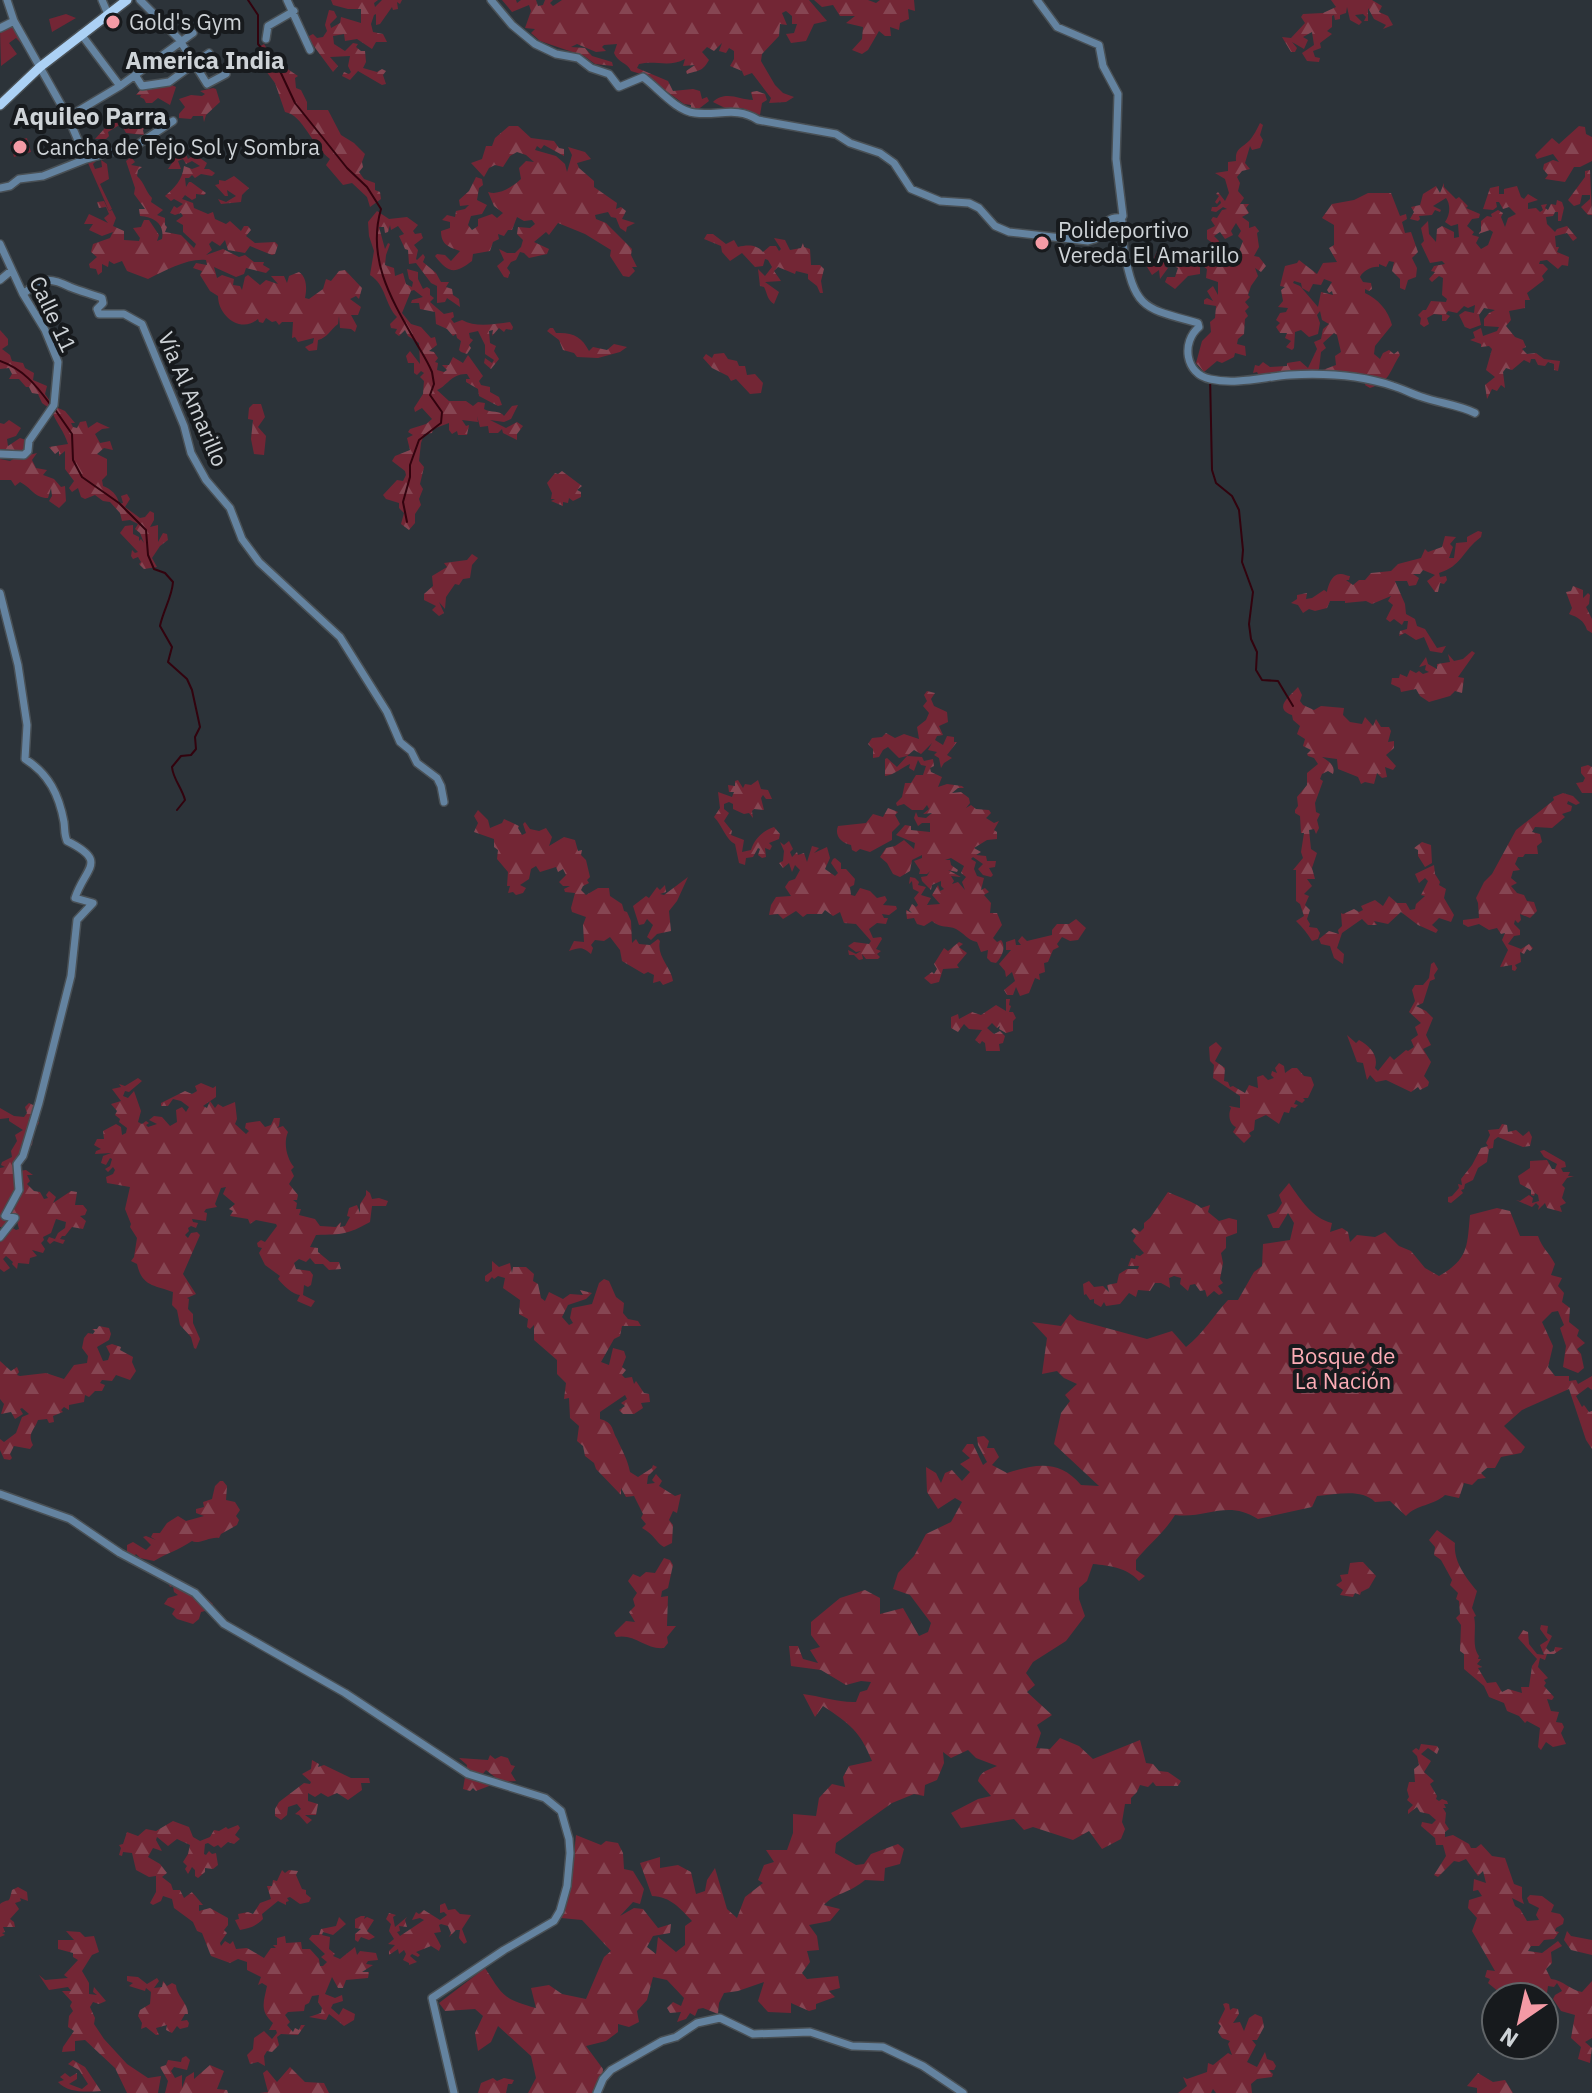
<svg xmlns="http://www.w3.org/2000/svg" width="1592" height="2093" viewBox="0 0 1592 2093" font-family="'IBM Plex Sans',sans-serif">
  <defs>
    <pattern id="forest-firs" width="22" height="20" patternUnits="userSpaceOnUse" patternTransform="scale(2)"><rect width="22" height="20" fill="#732635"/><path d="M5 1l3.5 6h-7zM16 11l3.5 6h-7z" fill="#864552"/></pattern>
  </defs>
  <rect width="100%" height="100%" fill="#2c3339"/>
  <!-- grass -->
  <path fill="#732635" d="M66,14L76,18L52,32L49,19Z
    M13,26L22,44L16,38L9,43L17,54L1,66L0,30Z
    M27,138L31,152L14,157L10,142Z
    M101,160L107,164L109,179L100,184L112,209L109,211L88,163L96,161L93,164L95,169L102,167Z"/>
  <!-- forest -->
  <path fill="url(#forest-firs)" fill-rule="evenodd" d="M331,0H378L374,3L375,7L382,0H402L400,4L397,2L398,9L393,10L392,7L380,24L376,25V14L374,15L371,24L373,32L383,34L387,42H376L372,49L357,39L345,41L344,34L333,36L334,44L345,51L353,43L358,44L356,47L361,51H365L366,62L363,68L377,72L382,69L386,71L383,75L386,84L382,85L358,71L350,80L342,76L344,72L349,74L351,72L348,66L350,56L330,57L338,66L333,72L307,37L313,34L317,38L323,37L327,31L325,25L329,10L334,11L337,17L330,24L331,28L340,23L341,17L361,23V9H348L333,5Z
    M502,0H516L517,3L521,0H536L538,6L543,5L545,0H553L550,3L553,6L562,0H809L827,21L814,24L806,41L791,43L786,34L794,33L797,24H792V16L786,11L782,13L787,25L780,24L779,36L762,54L761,61L775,85L783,93L794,97L786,102L769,103L771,98L752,73L744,76L742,71L730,66L734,59V51L729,48L726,53L719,51L722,43L714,51L707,47L702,52L709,60C702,72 699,70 687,74L686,71L695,65L683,66L685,59C669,68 656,60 639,64L637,68L668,81L673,91L693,89L700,91L702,99L707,97L709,101L696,111L691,108V105L684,104L644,75L631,71C627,62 618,63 614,53L617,44L604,45L602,47L606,51L596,52L577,44L571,47L585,48L592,56L612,62L613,66L595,64L584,56L540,41L531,33L535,29L525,28L531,11L529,5L512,12Z
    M814,0H868L876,3L880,0H914L915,11L908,9L909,19L900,23L899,30L890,27L891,36H885L879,31L868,50L862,54L852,50L862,39L863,27L846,23L855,16H840L833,5L822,7Z
    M1331,0H1372L1382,6L1379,12L1388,16L1393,25L1383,29L1386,25L1374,19L1368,8V21H1364L1366,17L1363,14L1355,15L1362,22L1359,25L1350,20L1347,7L1346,13L1340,15V19L1335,20L1334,15L1332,16V27L1327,31L1332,34L1320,43L1321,48L1313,51L1315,57L1320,58L1319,62L1307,61L1302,53L1314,45L1312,32L1303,37L1308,40L1304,49L1292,42L1297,48L1295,52H1291L1282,37L1291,38L1305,23L1301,17L1303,14L1323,13L1336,7Z
    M264,44L274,60L298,76L295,78L296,88L301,90L307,102V110H328L341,135L354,143L365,154L362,162L363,167L359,172L364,179L375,183V190L380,192L381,199L370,207L367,197L352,183L343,185L326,165L330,159C312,146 303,115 285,112L275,83L263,67L264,63L257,57L256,49Z
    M170,84L176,87L170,105L158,98L152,103H146L144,99L140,97L141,95H136L143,87Z
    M213,88L216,89L220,102L206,115L204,122L203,116H193L191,119L179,118V114L185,107L179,99L191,95L202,96L205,94L200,91Z
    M757,91L765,94L767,100L762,103L760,115L742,108H725L713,102C726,90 739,100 753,100L751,92Z
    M145,108L153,112L154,116L143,130L144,135L126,133L121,124L108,132L109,136L106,139H95L105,128V120L112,114L123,118L135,115L138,118Z
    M1260,123L1263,125L1260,135L1263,140L1260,148L1252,150L1250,146L1245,163L1250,169L1242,171L1237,177L1240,183L1238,191L1244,198L1240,204H1249L1246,208L1249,213L1242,217L1249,222V228L1255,226L1259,231L1257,233L1259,247L1254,256L1259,257L1266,266L1261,272L1255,268L1258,276L1251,286L1248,295L1250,297L1245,302L1249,307L1245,311L1248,316L1245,319L1244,334L1238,339L1237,344L1245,346L1246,356L1235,353L1234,357L1222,363L1217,361L1204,372L1196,363L1202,341L1211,332L1210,322L1215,318L1216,306L1204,304V300L1207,298L1213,301L1207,291L1213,286L1218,295V282L1206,278L1207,269L1200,264V274L1188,276L1175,289L1165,282L1167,277H1175L1178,268L1170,264L1164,266L1168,268L1160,279L1159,270L1152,275L1144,262L1160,266L1161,263L1154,258L1157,251L1170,255L1175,248L1188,251L1193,257L1204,256L1206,253L1212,257L1227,255L1234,262L1241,257L1239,251L1243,241L1238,236L1241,231L1236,223L1231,231L1233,235L1225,239L1220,232L1214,236L1219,241L1218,247L1207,239V230L1215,226L1211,220L1213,217L1217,218L1222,210L1227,209L1223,207L1216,212L1211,211L1212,207H1217L1221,203L1220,200L1217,204L1215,202L1219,196L1216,194L1218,192L1225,201L1229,193L1225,179L1215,173L1228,171V162L1236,161C1235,148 1241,149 1250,140C1254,135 1257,129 1260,123Z
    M509,126H518L531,138L554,141L559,148L564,149V156L544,145L541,149L537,146L535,150L556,156L565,164L567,172L572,155L568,147L585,152L591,159L577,163L579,168L594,181V187L617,203L616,209L621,207L626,211L622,219L635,223L627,227L626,232L620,228L616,218L611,217L608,212L595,215L596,219L606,223L632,249L631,255L637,267H632L635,271L629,277L623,276L610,256L611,250L585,234L558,223L549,235L546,232L534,242L549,249L547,254L529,258L524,253L520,252L516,260L511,262L507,268L510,272L508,278L504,277L497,266L504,260L499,249L507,253H515L521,247L523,240L517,234L518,227L530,228L535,224L532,220L524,221L517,217L512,230H508L504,236L498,234L499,239L493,242L490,251L473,254L472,261C455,274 449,274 435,256L437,254L445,255L451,261L460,251C449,247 441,245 441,231L450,228V222L442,220L447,215L455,217L456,211L465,209L469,205L460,206L459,200L469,191L476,177L482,179L483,185L479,188L477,200L487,205L482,214L471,216L468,225L472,230L478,226V219L492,214L497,218L503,213L494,206L488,192C500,196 513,186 521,179L519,168L526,161L534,162L526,155L517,152L510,156L503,167L495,165L489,168L484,177L471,163L482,159L486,146H492L495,138Z
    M1579,126L1585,127L1586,134L1592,137V161L1580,167H1574L1565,182L1545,179L1548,175L1543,169L1544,164L1553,160L1559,162L1553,154L1537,159L1535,155L1552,138L1559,144Z
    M185,152L188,159L191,157L200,158L207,163L204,169H209L215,173L212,176L201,174L195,178L192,175L189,178H185L186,187L189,182H191L206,193L204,195L196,194V198L192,200L185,195L182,199L193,203L194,208L208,214L213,212L215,219L226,224L230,221L241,231L244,226H248L251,230L246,236L255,243L275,242L278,245L275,254L272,255L250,246L245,253L228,250L225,240L220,246L212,241L209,244L212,250L206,255L223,249L239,257L245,255L254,262H264L263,265L270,269L266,273L246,268L244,274L236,277L214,267L217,278L222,275L234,279L233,285L240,286L242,290L245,277L248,275L260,285L266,280L278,284L271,276H284L287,283L289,276L299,272C307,277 307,289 305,298L309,299L323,289L326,279L331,281L339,271L345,270L362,288L359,299L356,296L350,299L361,307L358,315H351L357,326L355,332L351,329L340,328L339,316L338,324C331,329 327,338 318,340L317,350L309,351L305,347L313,343L314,338L298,342L295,337L292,338L293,322H282L279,325L276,321L272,322L266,318L263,323L259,322L258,319C241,334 218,316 218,296L210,291L200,275L202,271L193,268L196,263L207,265L206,260C188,258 166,270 148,279L127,271L122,261L114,264L109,261L108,267L102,264V272L98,275L96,269L90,268L89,264L97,257L91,252L93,244L110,238L113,232L102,236L89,230L93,224H84L89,214L108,223L104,218L109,214L106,207L99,208L97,202L104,201L109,211L112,210L116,218L113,226L124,231V240L139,241L140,238L133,228L141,227L144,220H149L159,235L157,241L162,239C165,224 154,217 140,216L139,209H145L134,194L135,188L126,161L131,157L135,162L131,165L142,167L138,170L137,176C145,183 145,191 152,198L151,202L163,210L157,215L165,218V225L167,227L165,232L181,235L194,248L196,244L183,232V225L176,221L183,216L181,213L175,215L170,213L174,206L177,208L183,204L174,199L171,201L165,196C175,187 182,181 184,166L192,169L200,166L192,161L186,164L183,159L178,161L181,169H168L172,163L171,157Z
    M1590,170L1592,215H1588L1581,207L1590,199V195H1582L1580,204L1574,206L1568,200L1585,177V171Z
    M234,176L249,188L242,195L241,202L221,204L218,199L226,202L236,196L227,190L228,196H225L215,185L219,184V180L225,181Z
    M1444,183V187L1456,199L1459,197L1468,206L1466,208L1480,214L1479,218L1472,219L1467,226L1474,232L1472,235L1479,237L1476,243L1481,249L1488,245L1493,232L1490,230L1478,234L1481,231V221L1487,216L1492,217L1491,214L1498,210L1503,213L1501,217L1505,227L1508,218L1516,214L1509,207L1503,209L1499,202H1496L1497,207L1493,210L1483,209L1490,188L1499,186V194H1504V189L1517,186L1521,197L1524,199L1528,194L1538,200L1528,203V209L1536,208L1540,212L1543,210L1541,205L1547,204L1545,208L1548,210L1551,204L1556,205L1557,200L1562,202L1564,208L1561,221H1558V212H1555L1553,216L1546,217L1547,224L1555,232L1557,229L1567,226L1577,238L1573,241L1567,233L1555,236L1556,247H1559L1557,252L1569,257L1568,266L1562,265L1558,269L1547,260L1540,261L1539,264H1543L1548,269L1542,276L1544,280L1527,293L1530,300H1525V308L1509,311L1511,320L1506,326L1515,337L1523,340L1526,347L1522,349L1527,354L1536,353L1544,359L1560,361L1558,371L1554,370V364L1548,362L1545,366L1538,365L1535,359H1531L1530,363L1524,360L1512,370L1506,368L1503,372L1505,388L1501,385L1497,391L1492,389L1487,399L1485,385L1495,377L1486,370L1492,349L1489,346L1481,347V344L1470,340L1475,338L1473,332L1481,328L1483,336L1497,331L1499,327L1484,326V319L1489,313L1495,310L1484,308L1479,315L1481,325L1470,329L1465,327L1459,315L1465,311L1474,313L1475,305L1468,308L1464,306L1457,313L1448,311L1446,314L1450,316L1446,321H1442V315L1434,314L1427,318L1429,324L1424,327L1420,324L1421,318L1418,315L1423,310H1426L1431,301L1446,302L1447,299L1442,295L1443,278L1439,276L1432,282L1429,279L1435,272L1431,271L1434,266L1445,264L1442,261L1430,263L1421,244L1424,241L1421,228L1428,221L1429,234L1436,242L1437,229L1442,226L1454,232V238L1459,237L1458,224L1451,226L1445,222C1450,215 1451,205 1446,198L1433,206L1441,210L1440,212L1435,210L1432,215L1419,216L1420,219L1418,221L1410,219L1414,212L1411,207L1420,205L1419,209L1423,194L1436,186L1440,193Z
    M1368,193H1391L1400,216L1406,214L1407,219L1402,222L1405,233L1411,232L1418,252L1412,258L1417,268L1416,277L1408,280L1405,290L1400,288V279L1392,271L1394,262L1389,261L1386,267L1379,264V267C1372,266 1363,271 1360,277L1363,282L1371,283L1372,289L1369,291L1365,289V293C1378,299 1388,310 1392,325L1375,346L1374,354L1380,359L1383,353L1389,350L1394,354L1398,351L1400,355C1389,372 1390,382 1370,388L1365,385L1367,380L1320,371L1336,365L1335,356L1341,352L1337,335L1334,333L1323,343L1326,348L1321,352L1319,369L1314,373L1279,371L1273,375L1259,376L1257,372L1253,373L1255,365L1259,366L1263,362L1270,367L1287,366V363L1300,361L1308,368L1317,349L1314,342L1321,339L1323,329L1329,324L1322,320L1320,311L1317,315L1320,323L1318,334L1309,337L1301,330L1295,332L1294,348L1292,350L1286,347L1291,341L1285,338L1287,333H1280L1276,327L1280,323L1276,320L1280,313L1286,312L1288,308L1278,307L1283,301L1281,290L1285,287L1280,286L1285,266L1297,263L1299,260L1317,274L1323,263L1337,262L1329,248L1334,245V225L1322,218L1332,204L1354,200ZM1324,279L1332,282L1327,290L1329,293L1332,291L1333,295L1321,292L1318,307L1300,286L1293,283L1294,281L1301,283L1302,288L1309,292L1313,284L1321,285Z
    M377,211L389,219L407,217L418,225L413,231L415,234L421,233L423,238L414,245L418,250L416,259L417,260L423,254L425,257L423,262L436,273L441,282H449L446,287L452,289L453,295L459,299L460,307L447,298L445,302L437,303V286L431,283L416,263L409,264L408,250L405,249L399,236L404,234L398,226L391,230L390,225L388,232L385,233L384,227H379L385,249L388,243L390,244L386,255L385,265L394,268L395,276L403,273L406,284L412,287L413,282L409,279L407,269L418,272V279L423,289L427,287L430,289V295L434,298L430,302L444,314L453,312L454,317L451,319L454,323L462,320C476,328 494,324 510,322L513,327L512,330L506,329L504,332L499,328L492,336L493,330L489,331L490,343L496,346L494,351L499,359L491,369L484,363L485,358L492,363L494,360L485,354V345L478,331L469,333L470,338L473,340L469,345L471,348L467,354L461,352L459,350L461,341L457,338L456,334L453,336L447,329L436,324L435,312L420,309L419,303H411L412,300L423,297L414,290L411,291L402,313L411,324L421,327L431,338L435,337L437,345L429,351L434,352L438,358L435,362L438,363L437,370L444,372L447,370L442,365H449L453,357L463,363L468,355L483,376L479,381L481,385L490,387V392L499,397L502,405L498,406L479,396L478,389L466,382V379H470L467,374C452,373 447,386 437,390L449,401H466L473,406L478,402L485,403L484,409C490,413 501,410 504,416L512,406L518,405L511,419L504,422L490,420L506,428L517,422L523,426L517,434V440L503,433L502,429L498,433H489L488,426L480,427L477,416L478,422L462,420L466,426L469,425L467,435H458L457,431L452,434L449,430V423L433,429L432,433L424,434L421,443L419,461L424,467L420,484L423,489L419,499L421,505L415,514V523L409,530L401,524L404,513L399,508V503L386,499L383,495L397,480L403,481L406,475L405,471L392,461L395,456L410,450L407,438L413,435L408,432L410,429L426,424L432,419L422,408L415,412L414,408L423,394L424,381L420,377L424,373L421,371L417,375L414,373V363H408L406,356L410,351L420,364L419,343L408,336L405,330L399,336L395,333L397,329L391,328L390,324L397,317C385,305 386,285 370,275L374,251L369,236L368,222Z
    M707,234H713L726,244L734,240L738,247C747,245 756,244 763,252L770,246H776L779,251L781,249L774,238L785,240L790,250L801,248L803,243L804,247L810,249L811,265H820L824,269L821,281L823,293H820L817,286L808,279V274L796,271L795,274L778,267L774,271L781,281L765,282L779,292L774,304C767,300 767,292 764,287L760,286L758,269L765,276L772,267L768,260L765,259L763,266L755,267L742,253L730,261L722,252L721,246L704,239Z
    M550,328H553L556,333C573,332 582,337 589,351L593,347L607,350L614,344L627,347L620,352L598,358L577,357L574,353L563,350L559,340L547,331Z
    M0,330L8,339V345L2,349L10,355L12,361L23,363L25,368L34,373L33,380L47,386L45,394L52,404L49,408L42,403L38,394L32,393L29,387H26L19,379H9L12,374L9,368L0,369Z
    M724,353L728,359L737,361L739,366H745L747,375L755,374L763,383L761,393L750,394L736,379L731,381L728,376L712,368L703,358L706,354L712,358L714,354Z
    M253,404H261L265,417L258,427L266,436L264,455L254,454L251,439L253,420L248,419L249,408Z
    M56,407L65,411L75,423H71L73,427L77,428L80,422L86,421L88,428L97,422L110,428L102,429L95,434L100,443L110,441L113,450L104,448L97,454L107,459V475L102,480L103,486C111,489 118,495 119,504L123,503L121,496L127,494L130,499L125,507L140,518L145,517L150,511L154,513V520L150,527L158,525V542L163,533L167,534L168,540L160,546L152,558L157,567L144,569L139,564L141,562L138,557L133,559L131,556L132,550L135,553L138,552L120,533L125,526L133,525V534L139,537V541L141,539L144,543L140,533L135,529L138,524L130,520L122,521L120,513L110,502L103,501L95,495L85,499L81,497L78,488L72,492L69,488L74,481L65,469V451L59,456V451L55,454L49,447L68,444C64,431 57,424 52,412Z
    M9,420L21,428L16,436L7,439L8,446L20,438L26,440L29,455L37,453L32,460L36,468L47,470L43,475L54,479L61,487L65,486L66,501L59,508L49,501L52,496L51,488L48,498C34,498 32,488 20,482L15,486L11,480H0V459L10,461L17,457L23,458L13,450L0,449V423L4,424Z
    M562,471L582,486L577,490L581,492V497L573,501L569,498L568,503L563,502V506L551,501L555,499H551L552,493L547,483L555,473L558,474Z
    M1478,531L1482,532L1481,537C1462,551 1462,566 1439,573L1440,577L1446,576L1447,580L1444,584L1440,583L1438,592H1435L1427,581L1435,575L1423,570L1420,574H1413L1419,578L1416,585L1409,586L1407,581H1395L1405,604L1406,614L1415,619L1417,626L1425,629L1437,648L1446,646L1442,653L1430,651L1424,637L1416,640L1405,633L1399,636L1400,631L1407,629L1408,621H1404L1402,625L1394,619L1390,622L1386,619L1393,605L1388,601L1391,596L1372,604L1366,601L1345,603V601H1330L1327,608L1315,611L1309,609L1303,613L1298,605L1291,603L1297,599V595L1307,593L1306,599L1312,598L1324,590L1327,592C1328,586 1332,573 1341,574C1344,574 1347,576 1350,576L1349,580H1346L1353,585L1359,580H1365L1371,573L1391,571L1398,564L1421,558L1425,549L1428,552L1442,547L1445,536L1456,537L1450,544L1453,547L1449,558H1454L1456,543L1467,542V537Z
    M472,554L478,558L472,565L470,578L463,579L459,585L455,584L446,597L445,609L439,602L444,613L439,616L432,610L436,606L424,600V594L433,586L432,576L447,567L444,563L467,560Z
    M1573,586L1583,590V598L1588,593L1590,595L1589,604L1586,607L1592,619V633L1587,630C1584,620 1577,617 1569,614L1572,608L1566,592L1571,591Z
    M1472,651L1475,653L1458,677L1464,678L1462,693L1455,691L1450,696L1429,702L1420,696L1416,689L1401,692L1400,688L1391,684L1392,678H1399L1400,674L1407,677L1410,670L1416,673L1419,671L1423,674L1429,672L1425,670L1426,665L1419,667L1426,657L1428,664L1437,669V664L1450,662L1448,654L1454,661L1463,659Z
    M1298,687L1302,695L1300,701L1303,705L1314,710L1321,706L1344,708L1343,715L1350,722L1362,724L1365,717L1373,726L1376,719L1381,727H1389L1391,731L1388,742L1394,741V748L1386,755L1396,766L1393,770L1385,767L1387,777L1382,778L1377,773L1374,784L1365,782L1361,784L1358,777L1338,769L1337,759L1322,757C1328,761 1336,765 1333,774L1328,771L1322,774L1320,779L1323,781L1315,803L1316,812L1320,814L1317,820L1319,828L1316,834L1314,829L1309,830L1311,849L1317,853L1312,868L1315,879H1307L1312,886L1304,894L1309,896L1305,905L1310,910L1307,919L1310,924L1309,927L1317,928L1320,933L1318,939L1312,941C1308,934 1303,928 1296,921L1304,916L1300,904L1296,901V870H1293L1303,858L1301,852L1304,833H1301L1300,816L1295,813V810L1298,806L1297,797L1307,785V773L1318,764L1314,758L1308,756L1307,754L1311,750L1303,746L1305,739L1297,734L1300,726L1293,720L1292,715C1273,708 1289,697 1298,687Z
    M927,691L935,693L931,699L934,706L947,712L948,722L939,726L943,735L937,736L935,740L943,745L947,736L954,737V742H957L947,755L952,758L944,763L941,768L939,758L934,755L937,752L928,750L932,743L921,754L914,750L907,756L922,757L924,761L933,759L934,766L930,768L931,772L942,777L938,787L947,784L962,786L964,788H958L952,793L961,792L969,798L970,803L966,808L971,805L976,809L989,810L991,813L986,818L994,823L999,821L994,830L997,832V839L987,840L974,848L981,852L976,855L986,856L987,861H996L995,867L989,868L993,875L991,877L983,875L978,869L983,864L973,857L971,859L976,862L974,869L977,876L984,878L981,890L985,888L989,892L984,895L991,903L990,913H997L1002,925L993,938L997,942L1001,940C1006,946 1003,956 996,963L991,962L987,958L988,950L981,952L977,942C967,940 964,933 956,929C948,925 941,929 932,921L924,926L917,924L914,918L907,919L906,910L912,913L909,910L912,904L916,907L918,905L914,898L919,892L913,889L912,881L909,884L910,877L915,878L919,882L918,885L926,887L921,895L931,898L927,905L940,904L932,895L938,885L940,891L944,889L941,886V881L932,885L931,890L922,881L921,877L927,876L930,871L927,874H919L920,870L914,861L922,858V855L912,860L910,871L900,877L893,874L887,863L880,857L886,848L895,846L904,840L914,849L915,843L896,835L905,825L911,826V830L930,832V823H922L918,826L914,818L916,812L918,817L926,818L932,813L923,814L929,809L927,805L923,810H912L904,804L897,806L896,803L902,797L905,783H911L916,775H923L926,766L921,765L918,760L914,771L909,768L910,764C903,767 894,775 885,776V759L887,758L897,767L907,756L899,758L888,747L883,750L879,757L873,758V749L868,744L872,738L882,737L886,733L895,738L904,734L919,739L917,727L926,720L929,713L923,706L927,701L924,695ZM951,858L964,866L961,873L966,877L962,882L965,890L958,882L952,884L954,881L951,876L961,877L948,870L957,872L958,870L951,865L950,860H945Z
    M1588,765L1592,767V793H1582L1576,783L1583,782L1585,778L1581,773V767Z
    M738,780L743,788L745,784L751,785L758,780L761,789L768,790L772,799H766L763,795L761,798L764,810L754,809L752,811L753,818L749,813L744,814L733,809V804L729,802L724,804V809L729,813L724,821L732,831L731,835L744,840L742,852L751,850C755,838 763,831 774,827L780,834L779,839L769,843L772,846L770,850L765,848L766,857L762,858L758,855L760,849L758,848L753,857L746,858L745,865L739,863L735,844C726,840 722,825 714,817L720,808L718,792L732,797L734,792H729L728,785L735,786V781Z
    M1563,793L1573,796L1580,803L1576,805L1568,801L1567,804L1572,806L1571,811L1562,814L1565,817L1552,828L1535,827L1532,832L1540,834L1542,842L1537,846L1538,854H1525L1523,857H1518L1515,864L1520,870L1513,871L1511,878L1517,883L1511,886L1517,893L1524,895L1527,901L1534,902L1537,911L1530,918L1520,914L1521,920L1518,923L1515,920L1514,924L1520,930V935L1514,936L1508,944L1521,949L1529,944L1533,948L1530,951L1527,949L1524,954L1520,952L1521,962L1515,965L1517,968L1515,971L1512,970V965L1500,967L1508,950L1502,940L1505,933L1501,934L1497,928L1489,930L1479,924L1468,927L1463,924V920L1479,918L1478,903L1476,898L1484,882L1492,874L1516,830L1554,800L1553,797Z
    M888,808L898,812L895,815L900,824L892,832V840L870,852L860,849L856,852L852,850L851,845C842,843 834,836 838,826L866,823L873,814L883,817Z
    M478,810L488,820L490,828L502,823L504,819L519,826L518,828L522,835L526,833L523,824L525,822L530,829L539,831L546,828L552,837L549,846L564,837L575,840L578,851L582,850L581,855L586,860L590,877L587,880L589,883L583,886L581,890L586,895L598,888H609L610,896L622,904L624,911L627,912L631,921L632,943L636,939L639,944L650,945L658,939L660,941C656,956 671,967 673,981L663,985L660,981L653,983L654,975L648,972L644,974L622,961L620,950L610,937L604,941L595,940L591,945L593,948L591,954C581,946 580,948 569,951L574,941L584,942L583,925L586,917L572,912L571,908L575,893L565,892L564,889L570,886H563L559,882L566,875L563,869L558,872L556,867L540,872L536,866L531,869L529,879L520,885L526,888L523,893L516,895L513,892L508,893L510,886H507L508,872L497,859L498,850L494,847V839L474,832L478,823L474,816Z
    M789,841L793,849L790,852L792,857L797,852L798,855L804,853L807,862L812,846L819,848L814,853L827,847L830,858L825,869L835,876L838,873L831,863L833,859L835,858L841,863V869H846L855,879L854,885L850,887L851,895L855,896L860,888L870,891L877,898L885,896L887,900L883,905L896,906L897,909L889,915L882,914L884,918H888L886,924L877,923L869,929L873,938L881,937L882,939L876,949L881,951L877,954L880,957L878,959H866L862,954L863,959L859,960L854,955H849L848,950L856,954L861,951L856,952L848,946L854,942L869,944L871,941L856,924L844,923L840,912L833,916L825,910L822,914H807L803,917L796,911L783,919L778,914L769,915L771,905L776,897L791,896L785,887L789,881L795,879L800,870L795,865L792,872L789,863L783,868L779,863L783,861L784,851L780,842L784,845Z
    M1422,842L1431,845L1432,863L1425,867L1418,856V850L1414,848Z
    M1434,865L1435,874L1440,882L1439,885L1446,889L1444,898L1454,915L1451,922L1439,918L1432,925L1438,930L1436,933L1418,925L1401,912L1388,924L1374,921L1377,925H1368L1362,919L1342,933L1337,948L1344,954L1343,964L1334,958L1330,946L1321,944L1319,939L1329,931L1339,934L1338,930L1342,926L1341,913L1343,914L1354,909L1359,912L1363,910L1361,906L1375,900L1383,906L1389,896L1397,903H1406L1410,910L1415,909L1416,904L1425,896L1421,895L1428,881L1425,878L1419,883L1415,874Z
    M688,877L677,901L669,911L671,931L657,934L651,940L647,937L653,925L647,919L644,924L639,925L633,906L646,896L649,898L657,887L660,890L665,885L666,892L660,894L664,895Z
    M1076,919L1086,928L1078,940L1070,941L1062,937L1057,944L1059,947L1053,950L1048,962L1044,963L1045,972L1039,974L1040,980L1035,978L1029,993L1020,996L1016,987L1013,995H1007L1004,990L1015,981L1012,972L1006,977L1005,971L999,964L1011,950H1006V942L1015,939L1016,945H1021L1018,941L1022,936L1027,941L1052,935V930L1057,924H1069Z
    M959,942L963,944L959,947L967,953L957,965L959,968L943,969L939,982L931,984L924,978L932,972L934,974L937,969L934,964L944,948L948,951Z
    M1434,962L1438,969L1434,975L1435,979L1430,981L1423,1003L1416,1006L1426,1011L1433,1018L1426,1035L1431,1045L1423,1049L1431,1062L1424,1076L1429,1082L1428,1086L1420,1090L1418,1087L1411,1092L1386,1080L1376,1082L1370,1075L1367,1080L1363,1063L1357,1062L1347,1035L1356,1043L1359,1040C1370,1046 1379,1056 1375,1068L1378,1071L1390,1056L1394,1060L1406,1050L1408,1051L1414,1047L1411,1040L1418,1035L1415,1027L1421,1023L1409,1012L1415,1001L1412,990L1415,985H1423L1429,978L1431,964Z
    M1006,999H1010L1009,1005L1011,1006L1009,1012H1013L1016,1018L1013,1021V1031L1006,1033L999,1029L1000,1026L997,1028L992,1023L987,1028L994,1034L1000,1031L1005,1036L1003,1043L999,1044L1000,1051H986L985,1043L982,1041L980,1044L975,1040L982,1030L969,1029L964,1024L958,1032L951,1028V1017L958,1014L959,1019L972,1012L981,1015L996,1005L1006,1011Z
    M1216,1042L1222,1048L1215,1061L1225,1068L1224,1081L1228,1082L1230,1087L1233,1086L1245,1093L1249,1085L1258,1088L1257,1077L1263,1075L1268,1080L1274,1078L1271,1075L1272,1071L1277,1073L1275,1068L1279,1063L1284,1066L1285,1073L1292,1068H1297L1304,1076L1311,1077L1314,1085L1308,1098H1303L1305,1100L1302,1103L1296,1100L1294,1104L1298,1105L1295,1108L1291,1107L1289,1113L1284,1112L1279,1124L1266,1115L1255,1120L1254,1130L1249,1133L1251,1136L1244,1143L1233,1132L1236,1127C1229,1124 1228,1114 1231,1108L1229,1106L1240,1108V1096L1213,1078L1214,1065L1210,1061L1209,1047Z
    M138,1078L142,1081L129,1092L125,1091L123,1096L128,1098L134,1091L141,1111L138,1122L142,1124L146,1121L149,1123L146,1125L148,1127L157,1124L149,1120L154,1116L162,1117L170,1126L177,1122L176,1110L182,1107L186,1112L189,1107L181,1101L173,1099L168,1106H161V1103L185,1091L192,1094L197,1091L195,1086L201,1083L213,1088L216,1086V1097L203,1106L207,1108L210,1101L215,1108L218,1104L223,1107L235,1102L237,1119L235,1124L246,1134L249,1131L245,1128L246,1123L260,1121L265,1127L271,1125L274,1118H280L279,1126L277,1128L283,1126L288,1132C283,1143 287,1159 294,1167L291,1170L294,1176L289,1184L298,1195L297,1200H293L297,1203L296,1209H301L299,1215L315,1219L320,1226L336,1227L341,1222L340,1227L345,1226L350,1217L347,1216L349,1208L357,1205L360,1213V1204L366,1195V1190L370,1193L372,1199L379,1198L388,1201L386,1206H372L370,1222C346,1235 344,1234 316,1235L310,1247L318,1248V1252L330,1262H339L341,1269L329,1270L323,1264H315L310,1258L306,1262L299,1259L294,1263L296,1269L310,1271L313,1275L311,1285L308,1287L304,1285L303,1295L315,1301L311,1307L297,1301L300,1295C293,1295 283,1285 278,1279L280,1276L265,1265L259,1253L262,1248L258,1247L257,1243L261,1240L265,1242L277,1226L276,1224L256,1220L250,1224L248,1219L230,1216L233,1211L229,1209L235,1204L223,1194L226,1187L221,1188L215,1204L217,1207L206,1209L204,1212L207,1213L206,1221L192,1219L193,1222L198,1223L196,1228L191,1226L188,1228L189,1231L185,1235L188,1238L191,1233L197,1232L200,1235L183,1274L196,1294L187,1298L189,1299L188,1309L193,1314V1323L200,1339L196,1349L194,1348L191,1337L180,1325L177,1310L172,1305L173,1292C155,1285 142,1287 137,1264L131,1261L134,1257L137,1238L130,1227L131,1224L125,1209L130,1187L107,1183L106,1177L113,1174L115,1170L113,1167L108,1172L105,1169L110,1166L112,1159L110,1158L106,1165L101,1163L103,1156L111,1153L95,1154L96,1151L101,1149L94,1145L97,1139H104L103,1131L116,1124L121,1127L122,1135L126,1133L127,1128L119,1122L120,1119L115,1115L117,1111L111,1104L121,1101L112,1089L121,1087L119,1084L125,1086Z
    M29,1103L37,1107V1121L39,1122L38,1125H35L32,1145C23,1149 19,1162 19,1171L26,1170L33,1175H27L30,1181L27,1184L34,1191L40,1192L44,1199L48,1198L46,1195L49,1191L56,1197L53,1203L71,1191L77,1192L75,1205H83L87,1210L85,1215L80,1216L86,1221L83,1229L72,1227L65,1236H62L60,1239L65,1240L63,1244L54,1241L50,1244L47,1241L49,1237L55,1239L58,1233L65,1228L66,1222L56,1219L51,1233L43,1237L44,1240L41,1243L45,1249L43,1253L32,1250L37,1256L30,1258L29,1264L18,1263L17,1269L12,1264L13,1262L6,1256L3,1259L10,1268L4,1272L0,1269V1242L11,1227L16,1230L19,1229L15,1214L4,1218L8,1221L5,1227H0V1168L5,1167L1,1165L2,1162L12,1157L11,1151L17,1141L15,1135L23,1130L9,1121V1118L0,1119V1108L14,1116L24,1117L27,1113L25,1107Z
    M1502,1124L1507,1125L1508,1132L1516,1130L1523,1136L1529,1131L1532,1137L1530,1146L1523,1147L1498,1137L1494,1140L1493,1148L1489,1149L1487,1162L1478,1168L1473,1180L1465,1184L1464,1189L1461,1190L1463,1193L1451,1203L1448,1202V1197L1452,1196L1459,1188L1458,1184L1462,1185L1461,1179L1472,1165L1481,1148L1488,1146L1486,1143L1490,1135L1488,1130L1499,1129Z
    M1544,1150L1565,1162L1566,1167L1561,1168L1563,1172H1570L1568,1176H1574L1567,1178L1562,1185L1565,1188L1562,1198L1566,1203L1560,1206L1562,1212L1547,1208L1545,1203L1538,1210L1539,1206L1536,1203L1532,1207L1516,1200L1520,1201L1529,1195L1533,1198L1532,1203L1539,1201L1538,1195L1535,1193L1534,1196L1531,1195V1190L1520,1184L1518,1176L1530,1168V1161L1547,1160L1552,1169H1555L1557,1164L1544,1157L1540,1151Z
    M1289,1183C1301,1200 1312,1218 1332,1223L1330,1232L1342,1228L1348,1232L1350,1242L1357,1235L1375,1237L1385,1232L1399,1246L1411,1251L1425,1268L1439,1276C1469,1259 1467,1246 1470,1215L1497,1208L1510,1211L1520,1236H1538C1543,1250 1549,1252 1555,1264L1551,1275L1562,1278L1558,1286L1564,1293L1562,1302L1570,1308L1569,1322L1579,1330L1577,1336L1585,1343L1577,1349L1581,1354L1584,1368L1578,1373L1563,1367L1566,1346L1560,1328L1564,1325L1558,1311L1552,1312L1542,1322L1553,1346L1548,1367L1555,1376H1569V1381L1576,1380L1578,1384L1592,1376V1390L1588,1387L1576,1396L1582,1407L1584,1405L1589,1412L1592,1411V1449L1586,1440L1569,1389L1522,1410L1504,1426L1525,1447L1521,1453L1501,1457L1495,1468H1487L1481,1473L1486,1478L1478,1479L1472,1485L1464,1483L1459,1498L1445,1495C1433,1506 1417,1504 1406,1516L1390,1501L1375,1502C1361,1488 1336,1495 1317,1496L1312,1507L1258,1519C1227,1499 1207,1519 1175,1515C1164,1533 1149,1544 1136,1560V1570L1145,1576L1139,1581C1126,1567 1110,1566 1093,1564L1087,1581L1079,1588V1599L1085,1616L1066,1641L1033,1662L1026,1673L1035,1685L1027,1692L1052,1715L1037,1725L1041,1733L1036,1748L1050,1749L1060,1738L1079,1746L1093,1759L1140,1740L1146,1763L1153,1764L1159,1771L1168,1772L1181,1781L1178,1786H1156L1153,1782L1148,1787L1140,1785L1137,1792L1131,1798V1804H1125L1122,1822L1125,1829L1121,1839L1102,1849L1089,1831L1073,1840L1033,1827L1024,1830L1014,1819L961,1828L951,1813L978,1799L991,1796L978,1781C980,1771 989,1770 997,1766L976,1758L968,1750L951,1758L943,1752L944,1763L937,1780L925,1785L924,1796L914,1794L892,1803L836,1843L835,1853L856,1865L864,1864L871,1854L898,1844L904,1849L900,1864L885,1868L884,1881L865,1880C850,1893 835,1893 824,1905L840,1909L830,1921L809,1925L817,1936L819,1950L807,1951L810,1962L802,1973L807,1979L838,1976L840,1988L829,1991L835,1997L816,2004V2009L809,2011L791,2003V2013L768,2012L758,2001L764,1982L738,1991L724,1993L719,2003L718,2014L703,2008L698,2009L695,2016L690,2013L686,2019L677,2022L681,2012L670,2013L667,2008L673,2002L681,2006L684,1998L667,1980L653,1977L647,2000L637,2011L639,2022L629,2027L618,2024V2032L606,2041L586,2046L603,2069L601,2093H528L536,2078L531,2056L498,2026L491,2042L478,2051L475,2033L483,2016L475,2009L445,2011L439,2003L485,1968C503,1996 503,1999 536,2008L531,1988L549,1985L562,1994L586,1999L604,1957L611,1951L582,1920L561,1918L571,1882L576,1835L601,1845L606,1841L618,1843L623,1853L624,1869L633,1871L644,1889L640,1904L633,1902L620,1916L634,1908L643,1909L658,1928L671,1924L670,1933L653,1936L647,1947L656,1954L658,1937L676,1952L685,1945V1926L692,1921C680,1908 671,1897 652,1896L640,1863L660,1857V1868L678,1865L691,1872L696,1894L705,1891L707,1880L715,1868L727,1909L737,1918L745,1897L763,1883L758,1880L764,1865L774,1862L766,1850H787L793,1833V1814L816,1816L819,1798L832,1784L845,1787L843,1777L849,1766L872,1761C860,1731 850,1724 823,1706L815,1717L803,1694C820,1696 840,1703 856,1702L860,1692L867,1690L871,1682L861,1681L846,1685L821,1670L791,1666L789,1646H798L803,1659L818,1663L810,1650L820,1647L811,1635V1622L840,1598L865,1590L880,1598V1614L903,1608L919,1636L928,1632L931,1623L910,1595L893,1589L898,1573L914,1556L926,1534L951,1522L962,1502L955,1498L938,1509L927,1492L926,1467L936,1473L941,1483L945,1473L952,1470L962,1481L970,1472L960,1464L970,1458L962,1451L967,1444H973L983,1465L987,1462L978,1445L977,1437L984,1436L989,1441L987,1448H994L999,1457L992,1465L1007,1473C1036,1464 1059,1459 1081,1485L1099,1486L1054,1444L1061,1413L1070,1401L1065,1395L1077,1384L1064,1378L1057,1371L1042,1374L1047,1338L1032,1322L1061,1326L1070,1314L1077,1320L1147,1339L1172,1331L1186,1347C1203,1334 1214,1315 1228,1300H1238L1254,1272L1262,1266L1263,1244L1290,1240L1294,1223L1288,1213L1279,1228H1273L1267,1215L1276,1212L1282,1203L1279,1195Z
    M1168,1192C1176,1196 1197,1203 1201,1208L1210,1205L1208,1212L1219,1221L1229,1218L1237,1220V1233L1226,1237V1248L1221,1253L1223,1263L1220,1279L1223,1283L1218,1286L1223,1293L1219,1295L1214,1291L1207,1297L1205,1290L1200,1291L1195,1284L1190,1285L1188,1291L1180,1284L1181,1278L1174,1276L1169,1278L1170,1288L1161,1283H1155L1150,1291L1138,1290L1136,1297L1129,1293L1120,1304L1106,1306L1104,1302L1101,1307L1094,1303V1299L1090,1300L1086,1294L1084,1295L1083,1284L1089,1281L1094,1287L1103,1286L1109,1292L1107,1285L1117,1283L1119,1274L1127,1269H1138L1139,1266H1128L1131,1258L1135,1259L1136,1255L1140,1256L1144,1253L1133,1241L1136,1236L1131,1231L1134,1228L1140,1232L1144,1228V1223L1150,1218Z
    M492,1261L499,1267L510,1263L512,1273L513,1267H526L534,1274L533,1281L538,1284L541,1298L545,1301L549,1292L563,1299L570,1294L583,1295L580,1290L592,1293L586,1299L568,1305L562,1317L569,1325L573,1323L570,1318L572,1308L592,1304L599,1283L604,1279L609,1281L616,1297L624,1303L623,1313L628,1319L638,1321L641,1326H622L620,1336L614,1339L601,1362L609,1365L613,1348L624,1351L626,1357L622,1367L626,1370L622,1375L625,1378L632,1377L634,1384L636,1381L644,1393L649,1394L650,1402L641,1403L643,1408L634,1414H623L619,1410L625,1406L621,1403L627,1399L625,1395L600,1412V1419C614,1423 611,1428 617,1439C622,1451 627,1457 630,1472L638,1477L652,1468L653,1465L657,1467L648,1476L647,1484L655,1483L652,1480L656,1474L662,1481L659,1486L675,1496L681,1494L677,1513L673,1511L669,1520L673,1525L672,1543L664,1547C656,1543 654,1534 642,1528L646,1524L641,1518L643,1514L634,1496L626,1497L621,1488V1495L596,1469L594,1463L585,1456L583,1446L577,1441L579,1426L570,1418L569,1398L564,1399L566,1383L557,1374V1360L534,1340V1325L530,1329L527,1327L528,1319L519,1314L520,1300L503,1288L505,1278L498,1276L494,1279L492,1277L488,1282L485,1281V1276L492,1271Z
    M99,1326L109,1328L111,1334L109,1340L97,1347L103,1361L108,1360L110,1354L106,1346L112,1344L121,1347L120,1350L133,1357L132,1362L136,1371L130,1380L116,1375L112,1381L102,1380L100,1383L105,1385L102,1391H95L89,1397L85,1395L84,1402L69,1405V1410L64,1407L61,1410L63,1412L53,1416L54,1422L49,1423L47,1419L38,1420C34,1431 27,1433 33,1445L30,1449L14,1446L10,1454L12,1458L10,1460L4,1459L0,1450V1439L4,1442L16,1433L22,1417L29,1414L22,1408L20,1409L23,1414L15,1419L11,1412L1,1414L4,1404L0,1399V1361L11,1371L17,1367L19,1372L17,1375L20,1376L46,1373L64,1379L74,1365L87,1363L88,1356L82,1348L84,1338L88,1333L93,1334L95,1331L92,1329H97Z
    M220,1481H223L227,1486L226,1500L235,1502L240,1510L236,1516L239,1520L237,1525L221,1534L219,1538C211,1536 198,1545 192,1541C179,1550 167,1553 154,1561L140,1558L136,1554L134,1556L127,1554V1545L133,1542L146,1550L151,1545L143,1537L146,1536L156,1540L151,1537L153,1533H160L167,1523L178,1516L186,1521L204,1516L196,1513V1509L204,1507L203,1502L212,1499L215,1486Z
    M1437,1530L1455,1543C1453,1561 1466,1578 1477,1591L1472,1608L1476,1616L1474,1617C1477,1629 1471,1646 1479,1656L1478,1659H1481L1477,1664L1482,1667L1478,1668L1487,1683L1496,1682L1502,1692L1508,1689L1522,1693L1521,1687H1529L1532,1666L1537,1659L1518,1638L1523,1630L1528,1632L1529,1644L1537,1654L1544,1655L1540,1645L1548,1640L1540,1629L1541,1625L1548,1626L1547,1633L1552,1636L1546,1648L1550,1652L1554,1651L1555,1647L1563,1648L1554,1654H1547L1545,1660L1540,1658L1538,1667L1548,1678L1544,1680L1546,1683L1544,1686L1554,1697L1552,1700L1547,1699L1551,1711L1559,1712L1556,1722L1562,1723L1564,1727L1561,1733L1566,1744L1553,1747L1546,1742L1541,1750L1538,1747L1540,1728L1527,1721L1525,1723L1519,1716L1507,1711L1504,1703L1489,1697L1484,1686L1464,1669V1654L1460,1651L1461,1625L1456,1618L1460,1614L1459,1601L1456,1599L1458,1593L1450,1585L1452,1580L1441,1560L1434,1555L1435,1547L1429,1540Z
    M664,1558L670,1560L673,1565L668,1588L662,1591L661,1597L668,1596L667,1626H676L667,1637L668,1643L664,1648C646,1650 635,1633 616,1637L614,1633L626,1621L635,1622L629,1612L635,1606L633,1599L637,1593L628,1581L633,1574L640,1577L646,1572L655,1573Z
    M1359,1562H1363L1376,1576L1369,1588L1361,1592L1360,1595L1355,1593L1353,1597L1340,1595L1343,1590L1336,1585L1342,1581L1340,1575L1348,1574L1350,1563Z
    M170,1575C185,1585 200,1591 213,1604L209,1610L201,1612L199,1619L193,1624L177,1619L172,1614L175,1609L164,1604L168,1598L178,1595L174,1592L173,1586L170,1587L168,1582L165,1581V1577Z
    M1421,1744L1437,1746L1439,1749L1437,1754L1428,1748L1421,1754L1431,1761L1424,1772L1434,1781L1430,1784L1437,1796L1436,1799L1439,1801L1442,1799L1447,1801L1448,1804H1444L1446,1808H1443L1446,1813L1445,1823L1449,1829L1445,1832V1837L1453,1835L1469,1844L1471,1848H1476L1481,1844L1492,1856L1505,1858L1514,1884L1522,1887V1898L1524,1904L1512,1898L1515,1906L1520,1909L1527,1921L1539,1920L1536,1915L1539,1908L1529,1903L1527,1898L1530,1895L1542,1896L1554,1905L1551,1912L1560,1914L1564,1919L1563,1924L1556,1928L1555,1931L1559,1932L1554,1939L1544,1940L1539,1946H1531L1528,1951L1542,1953L1558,1941L1562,1946L1551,1952L1552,1963L1546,1969L1551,1979C1563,1980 1570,1990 1582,1992L1592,1981V2038L1585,2042L1592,2048L1590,2063L1578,2059L1581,2047L1571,2038L1575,2015L1561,2011L1553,1999L1555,1995L1562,1991L1557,1983L1554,1987L1548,1986L1547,1993L1542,1992L1535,1997L1517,1987L1508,1989L1505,1993L1508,1996L1505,1997L1488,1983L1490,1979L1485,1977L1487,1970L1495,1971L1472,1931L1477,1918L1468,1908L1469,1900L1482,1896L1478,1890L1473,1891L1474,1879L1486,1883L1483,1871L1478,1876L1466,1859L1459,1862L1454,1861L1438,1877L1434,1875L1446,1856L1443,1845H1436L1435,1838L1421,1826L1422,1822L1432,1824L1436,1820L1429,1814L1420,1812L1417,1807L1408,1814V1810L1413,1805L1407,1800L1409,1797L1407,1790L1409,1782H1415L1414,1769L1419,1765L1417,1756L1412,1751L1416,1748L1419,1750Z
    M490,1755L495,1759L501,1756L508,1758L511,1765L515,1766L511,1773L516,1781L501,1782L486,1770L482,1775L473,1771L471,1772L489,1782V1786L476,1791L473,1788L470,1791L463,1789L467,1765L459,1758L488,1760Z
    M312,1760L319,1764L318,1767L324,1765L351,1778H369L370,1783H361L362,1790L348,1800L337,1793L328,1797L321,1793L315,1797L308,1793V1801L318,1804L316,1815H305L312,1820L307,1824L299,1815L295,1814L301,1809L297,1804L288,1807L287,1815L281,1820L275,1816V1809L279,1802L304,1783L310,1784L311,1782L302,1774L311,1769Z
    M173,1821L189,1827L193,1837L200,1841L210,1837L214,1830L219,1831L226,1827L228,1829L238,1825L240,1828L235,1835L240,1839L234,1844L228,1842L221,1848L218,1845L214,1847L208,1843L205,1844L204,1854L206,1855L209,1851L212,1854L216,1853L218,1865L213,1869L205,1868V1872L198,1878L195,1876V1870L192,1867L188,1874L185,1869L187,1866L183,1862L188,1854L190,1845L177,1839L168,1846L157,1837L156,1840L162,1851L153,1848L148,1857L160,1864L167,1873L162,1877L171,1884L173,1890H180L184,1898L192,1892L203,1905H199V1911L210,1908L228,1918V1925L224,1930L227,1933L220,1943L221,1946L225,1941L230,1944L233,1941L236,1949L247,1948L264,1958L271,1948H276L273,1945H277V1938L285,1936L286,1943L301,1942L302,1949H310L319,1959L320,1966H323L327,1962L321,1957L325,1954L309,1939L312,1935H319L321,1929L336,1926L339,1917L346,1924L333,1935L323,1932L322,1935L330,1937L329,1949L335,1954L333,1956L340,1959L355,1947L357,1955L360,1951L376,1953L378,1960L368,1961L366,1964L373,1965L362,1972H369L368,1978L346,1980L343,1988H338L332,1977L325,1994L335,1998L342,1995L343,2001L333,2004L331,2008L339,2015L343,2008L355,2014L354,2020L344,2026L329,2014L326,2020L309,2017L321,2013L322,2008L318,2002L319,1995L312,1996L309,2003L305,2005L304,2011L288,2012L285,2015L290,2022L287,2025L293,2032L295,2028L299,2030L301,2025H305L298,2035L281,2034L277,2037L279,2045L272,2052L267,2051L264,2056L265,2066L258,2062L250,2064L247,2055L253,2049L254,2038L264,2031L272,2039L277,2033L276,2030H269L273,2023C259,2011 264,2001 267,1986L262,1983L258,1985L261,1977L247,1970V1962L238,1959L230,1963L211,1956L202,1933L197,1931L193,1922L174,1908L172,1899L163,1896L161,1901L153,1905L150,1903L156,1892V1876L149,1877L136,1870L132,1853L123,1852L122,1856L119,1855L121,1848L119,1845L123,1844L127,1832L138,1836L146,1829L156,1831Z
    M282,1870L285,1873L289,1870L298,1871L296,1875L302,1889L306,1890V1894L311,1898L309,1902L300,1904L290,1897L287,1898L289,1901L286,1902V1905L278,1901L262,1914L263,1919C255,1927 249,1928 240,1930L235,1920L239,1919L238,1914L248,1912L253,1914L260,1903L271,1899L267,1886H272L273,1880L277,1881Z
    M18,1887L27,1892L28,1901L20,1898L21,1901L15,1903L19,1909L10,1919L14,1922L15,1927H3L5,1932L2,1933L5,1935L0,1937V1904C10,1897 8,1906 12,1890Z
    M445,1903L448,1910L455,1909L460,1914L471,1915L462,1929L467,1942L464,1944L459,1938L460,1930H456L449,1937L451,1933L448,1926L441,1924L439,1925L441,1932L434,1933L441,1946L439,1951L431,1946L416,1952L420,1955L418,1957L412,1954L410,1956L417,1962L409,1965V1963L403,1960L406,1954L404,1950L399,1954L398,1949L389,1955V1951L395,1945L388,1944L394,1939L389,1931L391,1924L386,1919L389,1913L396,1915L393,1917L395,1927L407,1917L405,1920L407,1927L399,1926L400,1931L397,1932L400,1936L424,1920L420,1918L412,1920L416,1912L419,1914L424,1910L440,1920L447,1915L444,1912L440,1913V1905Z
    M361,1916H365L364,1919L367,1917L374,1920L367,1931L375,1937L369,1940L361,1937L358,1942L355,1940V1934L361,1929L355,1928V1919Z
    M66,1931L80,1932L85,1937L94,1936L99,1952L92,1955L82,1971L89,1983V1994L97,1995L93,1992L94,1987L106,2001L99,2004L93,2002L90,2007L95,2018L94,2024L104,2039L127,2064L148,2078L161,2076L158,2093H127L115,2068L85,2040L75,2041V2051L62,2052L63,2047L74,2031L68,2027L69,2016L73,2011L70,2006L72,2002L62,1991H71L68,1987L49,1990L39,1975L45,1980L68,1978L64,1975L78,1960L73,1957V1953L58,1949V1940H74Z
    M1567,1931L1571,1936L1592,1940V1955L1571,1950L1564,1940Z
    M127,1976L138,1977L147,1984L157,1978L159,1981L154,1988L162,1987L163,1981L167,1986L172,1983L176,1985C176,1995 188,2003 188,2014H185L181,2021L187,2020L189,2023L188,2027L180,2029L177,2026L172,2033L166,2030L167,2025L156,2028L159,2035H156L146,2027L141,2029L142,2023L138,2016L140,2010L150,2004L151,1992L146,1988L145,1991L129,1986L133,1983L127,1981Z
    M1226,2003L1229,2004L1230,2010L1233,2008L1238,2009L1239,2014L1233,2023L1240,2022L1244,2031L1249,2018L1255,2014L1262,2017L1264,2027L1257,2040H1252L1256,2045L1247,2062L1257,2067L1265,2052L1267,2059L1273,2061L1276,2066L1274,2070H1269L1273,2074L1272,2077L1257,2079L1251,2084L1252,2093H1216L1213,2089L1211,2093H1178L1187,2086L1183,2077L1187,2079L1207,2072L1208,2063L1213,2065L1228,2053L1232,2055L1228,2044L1230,2041L1222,2038L1218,2032L1221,2026L1218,2023L1225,2009L1223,2004Z
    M186,2056L190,2060L187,2070L174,2067L171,2071L175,2078L182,2075V2088L186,2077L194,2072V2079L210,2065L224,2071L217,2089L227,2090L228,2093H165L168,2081L160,2067L166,2065L168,2060L181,2062L182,2058Z
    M73,2060L85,2067L101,2091C85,2092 68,2093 58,2082L64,2080L60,2077L65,2073L70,2077L77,2073V2079L69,2084L82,2089L88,2084L79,2070L68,2064Z
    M290,2067L305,2082L324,2083L329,2093H260L268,2092L263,2073L267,2070L277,2082Z
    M1478,2073L1493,2082L1505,2080L1513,2093H1477V2088L1467,2086Z
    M493,2078L497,2081L504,2078L514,2080L512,2084H508L506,2093H478L481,2083Z"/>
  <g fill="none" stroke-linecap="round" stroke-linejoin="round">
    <!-- stream -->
    <path stroke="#32030e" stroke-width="2" d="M248,0L258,15V44L280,71L295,103L347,168L367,187L381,209C367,258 390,297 414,339C420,350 427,360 432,372L434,384L430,395L442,412L441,423L419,440L410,465V477L403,502L407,522
      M0,361C23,369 36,385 50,404
      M1210,375L1212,470L1216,483L1232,496L1239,510L1243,550L1242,562L1253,592L1249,624L1251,639L1257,652L1256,670L1262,680L1278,681L1293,706
      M54,408L72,434L73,460L82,477L119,503L146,530L148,555L154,569L165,573L173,582C172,597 163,611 160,626L172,647L168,662L187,679L192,690L200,727L195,737L196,749L191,755L181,756L172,767C173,779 182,788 185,800L177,810"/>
    <!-- minor casing -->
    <g stroke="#495055" stroke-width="10">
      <path id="minor" d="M7,0L14,21L68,117L86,159
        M102,0L108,14
        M140,0L179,39L207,84L226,74
        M287,0L310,50
        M491,0L512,25L535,44L556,54L578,58L591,68L609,74L619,87L643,77C658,88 676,111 695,113C718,116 737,106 758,120L836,134L850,143L880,153L894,163L911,189L940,201L969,203L979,208L995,226L1009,232L1088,241L1095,239C1103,229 1105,216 1121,218C1125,229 1122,239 1124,250C1135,310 1144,308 1198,323L1199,327C1181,342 1185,374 1210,379C1236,385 1264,377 1290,375C1325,373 1360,375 1393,386C1403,389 1412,394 1422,397C1439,403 1459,405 1475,413
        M1037,0L1057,27L1099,45L1103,66L1118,94L1116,159L1123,216L1121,218
        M0,28L14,21
        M81,34L120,86
        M266,39L268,26L294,11
        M135,75L142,86L169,82L209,53
        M68,117L120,86L193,33
        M0,188L10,186L19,179L43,176L86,159L137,145L173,121
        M0,244L23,294L45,330L58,362L54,405L29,441L28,451L24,455L0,454
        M0,280L12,270
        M23,294C43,278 48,276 70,287C80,291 91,294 102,298L103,303L97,309L99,314H124L142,324L184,426L191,453L206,480L230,508L242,539L259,562L340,637L387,712L400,742L411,751L417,763L437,778L441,786L444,802
        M0,593L18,665L27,725L25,759C49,774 59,795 64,822C65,829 64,834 67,841C109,862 85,867 75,898L93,903L77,920L71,976L39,1103L23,1156L17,1164L19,1190L5,1216L15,1218L0,1237
        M0,1494L70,1519L120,1553L195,1593L224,1624L345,1693L468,1774L545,1798L561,1811L569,1839L570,1853L567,1886L560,1911L554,1921L504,1950L432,1998L454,2093
        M597,2093L603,2079L611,2070L662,2041L676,2037L697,2023L720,2018L753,2034L810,2032L852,2046L883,2047L923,2066L963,2093"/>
    </g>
    <!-- major casing -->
    <g stroke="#495055" stroke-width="12">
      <path id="major" d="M0,105L40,67L127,0"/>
    </g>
    <!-- minor -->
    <use href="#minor" stroke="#6483a0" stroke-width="7"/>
    <!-- major -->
    <use href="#major" stroke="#acd1f5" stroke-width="9"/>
  </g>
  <!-- markers -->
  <g fill="#f49aa5" stroke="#171a1d" stroke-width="3">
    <circle cx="113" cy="22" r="8"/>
    <circle cx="20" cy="147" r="8"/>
    <circle cx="1042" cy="243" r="8"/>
  </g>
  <g text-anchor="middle" stroke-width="8" stroke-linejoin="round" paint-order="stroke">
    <!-- poi labels -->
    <g font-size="22" fill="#ced3d7" stroke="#171a1d" text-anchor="start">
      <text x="129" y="30">Gold's Gym</text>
      <text x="36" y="155">Cancha de Tejo Sol y Sombra</text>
      <text x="1058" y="238">Polideportivo<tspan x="1058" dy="25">Vereda El Amarillo</tspan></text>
    </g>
    <!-- street labels -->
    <g font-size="22" fill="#ced3d7" stroke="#171a1d">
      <text transform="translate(53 314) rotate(65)" y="8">Calle 11</text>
      <text transform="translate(193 399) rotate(67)" y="8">Vía Al Amarillo</text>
    </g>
    <!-- park labels -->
    <g font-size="22" fill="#fdadb6" stroke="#171a1d">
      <text x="1343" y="1364">Bosque de<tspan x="1343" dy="25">La Nación</tspan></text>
    </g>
    <!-- neighbourhood labels -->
    <g font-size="24" font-weight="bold" fill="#ced3d7" stroke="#171a1d">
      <text x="205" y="69">America India</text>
      <text x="90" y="125">Aquileo Parra</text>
    </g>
  </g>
  <!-- north arrow -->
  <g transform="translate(1520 2021) rotate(214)"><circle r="38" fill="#171a1d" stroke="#606467" stroke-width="2"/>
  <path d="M0-6L14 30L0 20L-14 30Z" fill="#f49aa5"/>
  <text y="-12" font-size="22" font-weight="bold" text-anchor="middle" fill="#ced3d7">N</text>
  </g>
</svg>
